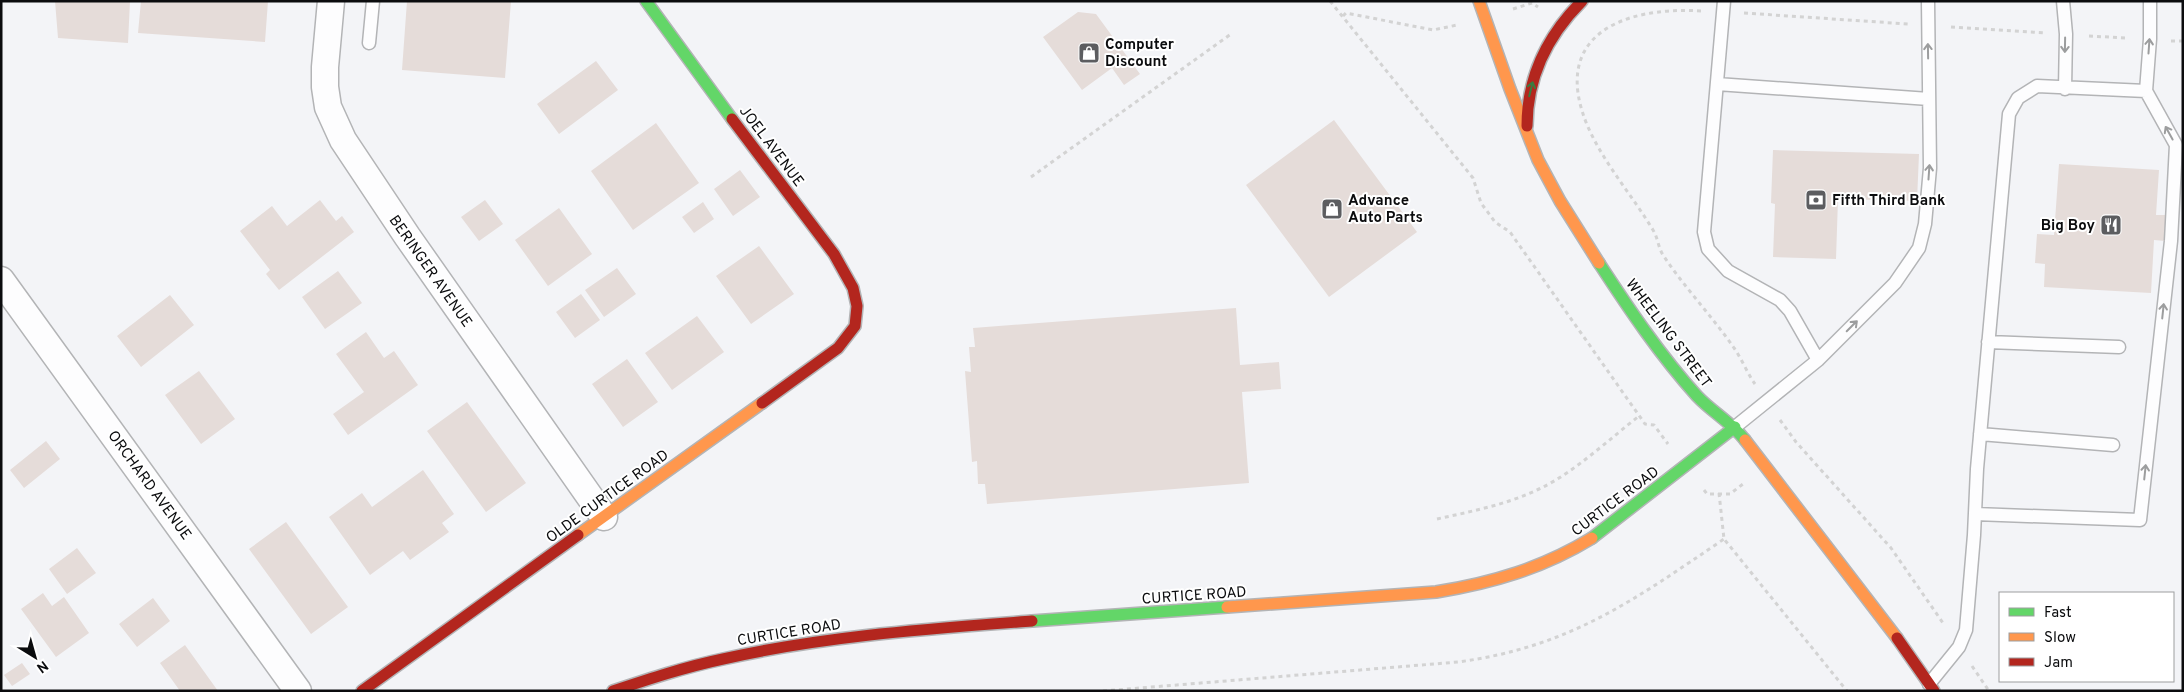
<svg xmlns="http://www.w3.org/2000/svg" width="2184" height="692" viewBox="0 0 2184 692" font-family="Overpass,sans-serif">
  <rect width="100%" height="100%" fill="#f3f4f7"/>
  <!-- building -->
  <path fill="#e5dcd9" d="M55,1H130L128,43L58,38Z
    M141,1H268L265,42L138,33Z
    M407,1H511L505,78L402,70Z
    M1078,12L1096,14L1140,74L1124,85L1112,68L1082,90L1043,37Z
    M596,61L618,90L559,134L537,104Z
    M1334,120L1417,232L1329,297L1246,185Z
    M656,123L699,183L633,230L591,171Z
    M1773,150L1919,154L1917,201L1838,199L1836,259L1773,257L1775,204L1771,203Z
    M2059,164L2159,170L2156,215H2167L2165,241L2154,240L2151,293L2044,287L2045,264L2035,263L2037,234L2054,235Z
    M740,170L760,197L733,216L714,189Z
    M320,200L336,221L342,216L354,232L279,290L266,274L270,270L240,231L272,206L287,226Z
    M485,200L503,224L479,241L461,217Z
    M703,202L714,219L694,233L682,217Z
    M559,208L592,254L548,286L515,240Z
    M759,246L794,294L751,324L716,276Z
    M617,268L636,294L604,317L585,290Z
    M338,271L362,303L325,329L302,297Z
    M581,294L600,320L575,338L556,312Z
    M170,295L194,325L141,367L117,336Z
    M1236,308L1240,365L1279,362L1281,389L1242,392L1249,483L987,504L985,484H978L977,461L972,462L965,371L971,372L969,347H975L973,328Z
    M697,316L724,352L672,390L645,353Z
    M366,332L384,358L394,351L418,385L348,435L333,414L364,392L336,354Z
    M627,359L658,402L623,427L592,384Z
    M199,371L235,419L201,444L165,395Z
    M467,402L526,483L486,512L427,431Z
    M46,441L60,459L24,488L10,470Z
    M423,470L454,514L442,523L449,532L410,560L403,551L370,575L329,517L362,493L372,507Z
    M286,522L348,607L311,634L249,549Z
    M77,548L96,573L67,594L49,569Z
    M43,593L52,606L64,597L89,633L56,657L21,609Z
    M153,598L170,621L137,647L119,624Z
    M185,645L218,691H180L160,663Z
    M22,663L30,674L12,686L4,675Z"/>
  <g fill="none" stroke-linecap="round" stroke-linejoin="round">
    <!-- lane casing -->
    <g stroke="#b3b4b6" stroke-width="15">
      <path id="lane" d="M1724,1L1704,232L1708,249L1728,271L1780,300L1790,311L1818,360
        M2063,1L2066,34L2065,89
        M369,43L373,1
        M1717,84L1929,99
        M1988,342L2119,347
        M1735,427L1818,360L1895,283L1919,248L1925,224L1930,168L1928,1
        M1980,434L2113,445
        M1975,514L2140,520L2171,241L2176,145L2146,91L2150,39V1
        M1929,684L1959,647L1966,630L1974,535L1977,469L2009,114L2018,98L2037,86L2146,91"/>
    </g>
    <!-- street casing -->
    <g stroke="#b3b4b6" stroke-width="29">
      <path id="street" d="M331,1L325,67V87L328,107L343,140L407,236L604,517
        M1,280L298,691"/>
    </g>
    <!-- fast casing -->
    <g stroke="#b3b4b6" stroke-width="14">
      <path id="fast" d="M646,1L732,119
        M1599,263C1629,309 1660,355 1697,396C1712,412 1731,422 1745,440
        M1592,538L1735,427
        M1032,621L1227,607"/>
    </g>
    <!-- slow casing -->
    <g stroke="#b3b4b6" stroke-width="14">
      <path id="slow" d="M1479,1L1510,89L1538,160L1560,201L1599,263
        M1745,440L1897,638
        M578,535L762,403
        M1227,607L1436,592C1492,583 1543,568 1592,538"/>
    </g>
    <!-- jam casing -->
    <g stroke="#b3b4b6" stroke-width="14">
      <path id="jam" d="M732,119L834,254L853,288L857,306L855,326L838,348L762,403
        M1527,126C1527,76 1547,36 1582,1
        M1897,638L1934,691
        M362,691L578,535
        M613,691C649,679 685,667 723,659C824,636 928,629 1032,621"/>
    </g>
    <!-- path -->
    <path stroke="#d3d3d3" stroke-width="3" stroke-dasharray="4 4" stroke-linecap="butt" d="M1330,1L1473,178L1481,203L1495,222L1510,232L1645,424L1654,425L1668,444
      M1513,9L1532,3L1538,7
      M1701,11C1622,6 1549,36 1588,127C1605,165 1632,195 1653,230C1658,238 1658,247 1663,255C1684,287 1712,316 1734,348C1742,359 1747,373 1755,384
      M1744,13L1908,24
      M1343,16L1346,13L1433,30L1457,25
      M1951,27L2045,33
      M2089,36L2127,38
      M2171,41H2183
      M1031,177L1231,34
      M1780,420L1796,442L1891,548L1943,623
      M1704,490L1707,494H1730L1743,484
      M1719,493L1724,539L1847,691
      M1437,519C1473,511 1510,504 1543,487C1574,472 1611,438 1639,416
      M1972,666L1989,691
      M1103,691L1458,662C1570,647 1634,600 1724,539"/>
    <!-- lane -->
    <use href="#lane" stroke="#fdfdfe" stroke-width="12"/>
    <!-- street -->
    <use href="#street" stroke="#fdfdfe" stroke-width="26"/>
    <!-- fast -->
    <use href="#fast" stroke="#63d668" stroke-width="11"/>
    <!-- slow -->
    <use href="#slow" stroke="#ff974d" stroke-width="11"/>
    <!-- jam -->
    <use href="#jam" stroke="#b3261e" stroke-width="11"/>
  </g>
  <!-- one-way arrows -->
  <defs><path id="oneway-shaft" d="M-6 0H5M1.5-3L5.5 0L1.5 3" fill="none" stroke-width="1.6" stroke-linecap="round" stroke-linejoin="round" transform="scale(1.25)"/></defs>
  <g stroke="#9c9d9e">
    <use href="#oneway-shaft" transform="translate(2065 45) rotate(91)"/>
    <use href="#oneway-shaft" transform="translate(2149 46) rotate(-86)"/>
    <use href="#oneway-shaft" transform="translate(1928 51) rotate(-91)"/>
    <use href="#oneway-shaft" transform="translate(2169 133) rotate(-119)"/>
    <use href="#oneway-shaft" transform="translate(1929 172) rotate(-86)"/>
    <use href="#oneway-shaft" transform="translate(2163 311) rotate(-84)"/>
    <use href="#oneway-shaft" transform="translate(1852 326) rotate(-45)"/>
    <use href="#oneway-shaft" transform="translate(2145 472) rotate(-84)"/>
  </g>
  <use stroke="#3b7b40" href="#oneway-shaft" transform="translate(1531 89) rotate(-76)"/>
  <!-- icons -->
  <defs>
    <g id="shop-square" transform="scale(1.125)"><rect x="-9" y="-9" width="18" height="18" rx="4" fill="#5c5d60" stroke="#fff"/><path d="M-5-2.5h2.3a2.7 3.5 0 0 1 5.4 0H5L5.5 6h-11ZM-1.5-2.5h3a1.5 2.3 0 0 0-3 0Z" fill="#fff"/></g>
    <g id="bank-square" transform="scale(1.125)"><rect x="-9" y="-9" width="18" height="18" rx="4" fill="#5c5d60" stroke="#fff"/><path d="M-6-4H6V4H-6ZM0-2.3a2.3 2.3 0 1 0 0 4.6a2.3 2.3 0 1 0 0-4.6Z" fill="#fff"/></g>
    <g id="restaurant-square" transform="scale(1.125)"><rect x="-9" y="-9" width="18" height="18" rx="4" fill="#5c5d60" stroke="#fff"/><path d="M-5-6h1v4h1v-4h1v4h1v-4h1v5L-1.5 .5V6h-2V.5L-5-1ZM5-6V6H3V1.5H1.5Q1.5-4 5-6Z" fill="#fff"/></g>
  </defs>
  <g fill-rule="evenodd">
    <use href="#shop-square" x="1089" y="53"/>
    <use href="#bank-square" x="1816" y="200"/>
    <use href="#shop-square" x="1332" y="209"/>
    <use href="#restaurant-square" x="2111" y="225"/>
  </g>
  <g text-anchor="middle" stroke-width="4" stroke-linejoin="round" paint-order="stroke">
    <!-- poi labels -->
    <g font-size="15" font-weight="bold" fill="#0b0c0e" stroke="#fff" text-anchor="start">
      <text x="1105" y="49">Computer<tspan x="1105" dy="17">Discount</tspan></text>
      <text x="1348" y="205">Advance<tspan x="1348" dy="17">Auto Parts</tspan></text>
      <text x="1832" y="205">Fifth Third Bank</text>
      <text x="2095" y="230" text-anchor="end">Big Boy</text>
    </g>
    <!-- street labels -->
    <g font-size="15" fill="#0b0c0e" stroke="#fff">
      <text transform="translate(772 146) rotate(53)" y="5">JOEL AVENUE</text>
      <text transform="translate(431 271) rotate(55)" y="5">BERINGER AVENUE</text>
      <text transform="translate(1669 333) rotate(53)" y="5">WHEELING STREET</text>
      <text transform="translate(150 485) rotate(54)" y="5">ORCHARD AVENUE</text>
      <text transform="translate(607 496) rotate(-36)" y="5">OLDE CURTICE ROAD</text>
      <text transform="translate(1615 501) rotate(-37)" y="5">CURTICE ROAD</text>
      <text transform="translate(1194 595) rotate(-4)" y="5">CURTICE ROAD</text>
      <text transform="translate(789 632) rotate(-9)" y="5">CURTICE ROAD</text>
    </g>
  </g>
  <!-- border -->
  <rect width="2184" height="692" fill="none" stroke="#0b0c0e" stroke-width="5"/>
  <!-- legend -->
  <rect x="1999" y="592" width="175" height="90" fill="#ffffff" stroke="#9d9e9f"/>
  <rect x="2009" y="608" width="25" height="8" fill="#63d668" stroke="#9d9e9f"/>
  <text x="2044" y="617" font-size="15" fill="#0b0c0e">Fast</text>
  <rect x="2009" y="633" width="25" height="8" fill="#ff974d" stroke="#9d9e9f"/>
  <text x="2044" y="642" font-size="15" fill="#0b0c0e">Slow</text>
  <rect x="2009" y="658" width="25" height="8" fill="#b3261e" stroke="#9d9e9f"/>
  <text x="2044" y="667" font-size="15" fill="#0b0c0e">Jam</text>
  <!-- north arrow -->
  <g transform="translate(35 657) rotate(143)" stroke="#ffffff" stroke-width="4" paint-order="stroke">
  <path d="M0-4L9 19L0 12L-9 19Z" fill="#0b0c0e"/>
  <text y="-8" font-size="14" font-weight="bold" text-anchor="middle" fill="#0b0c0e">N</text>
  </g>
</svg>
